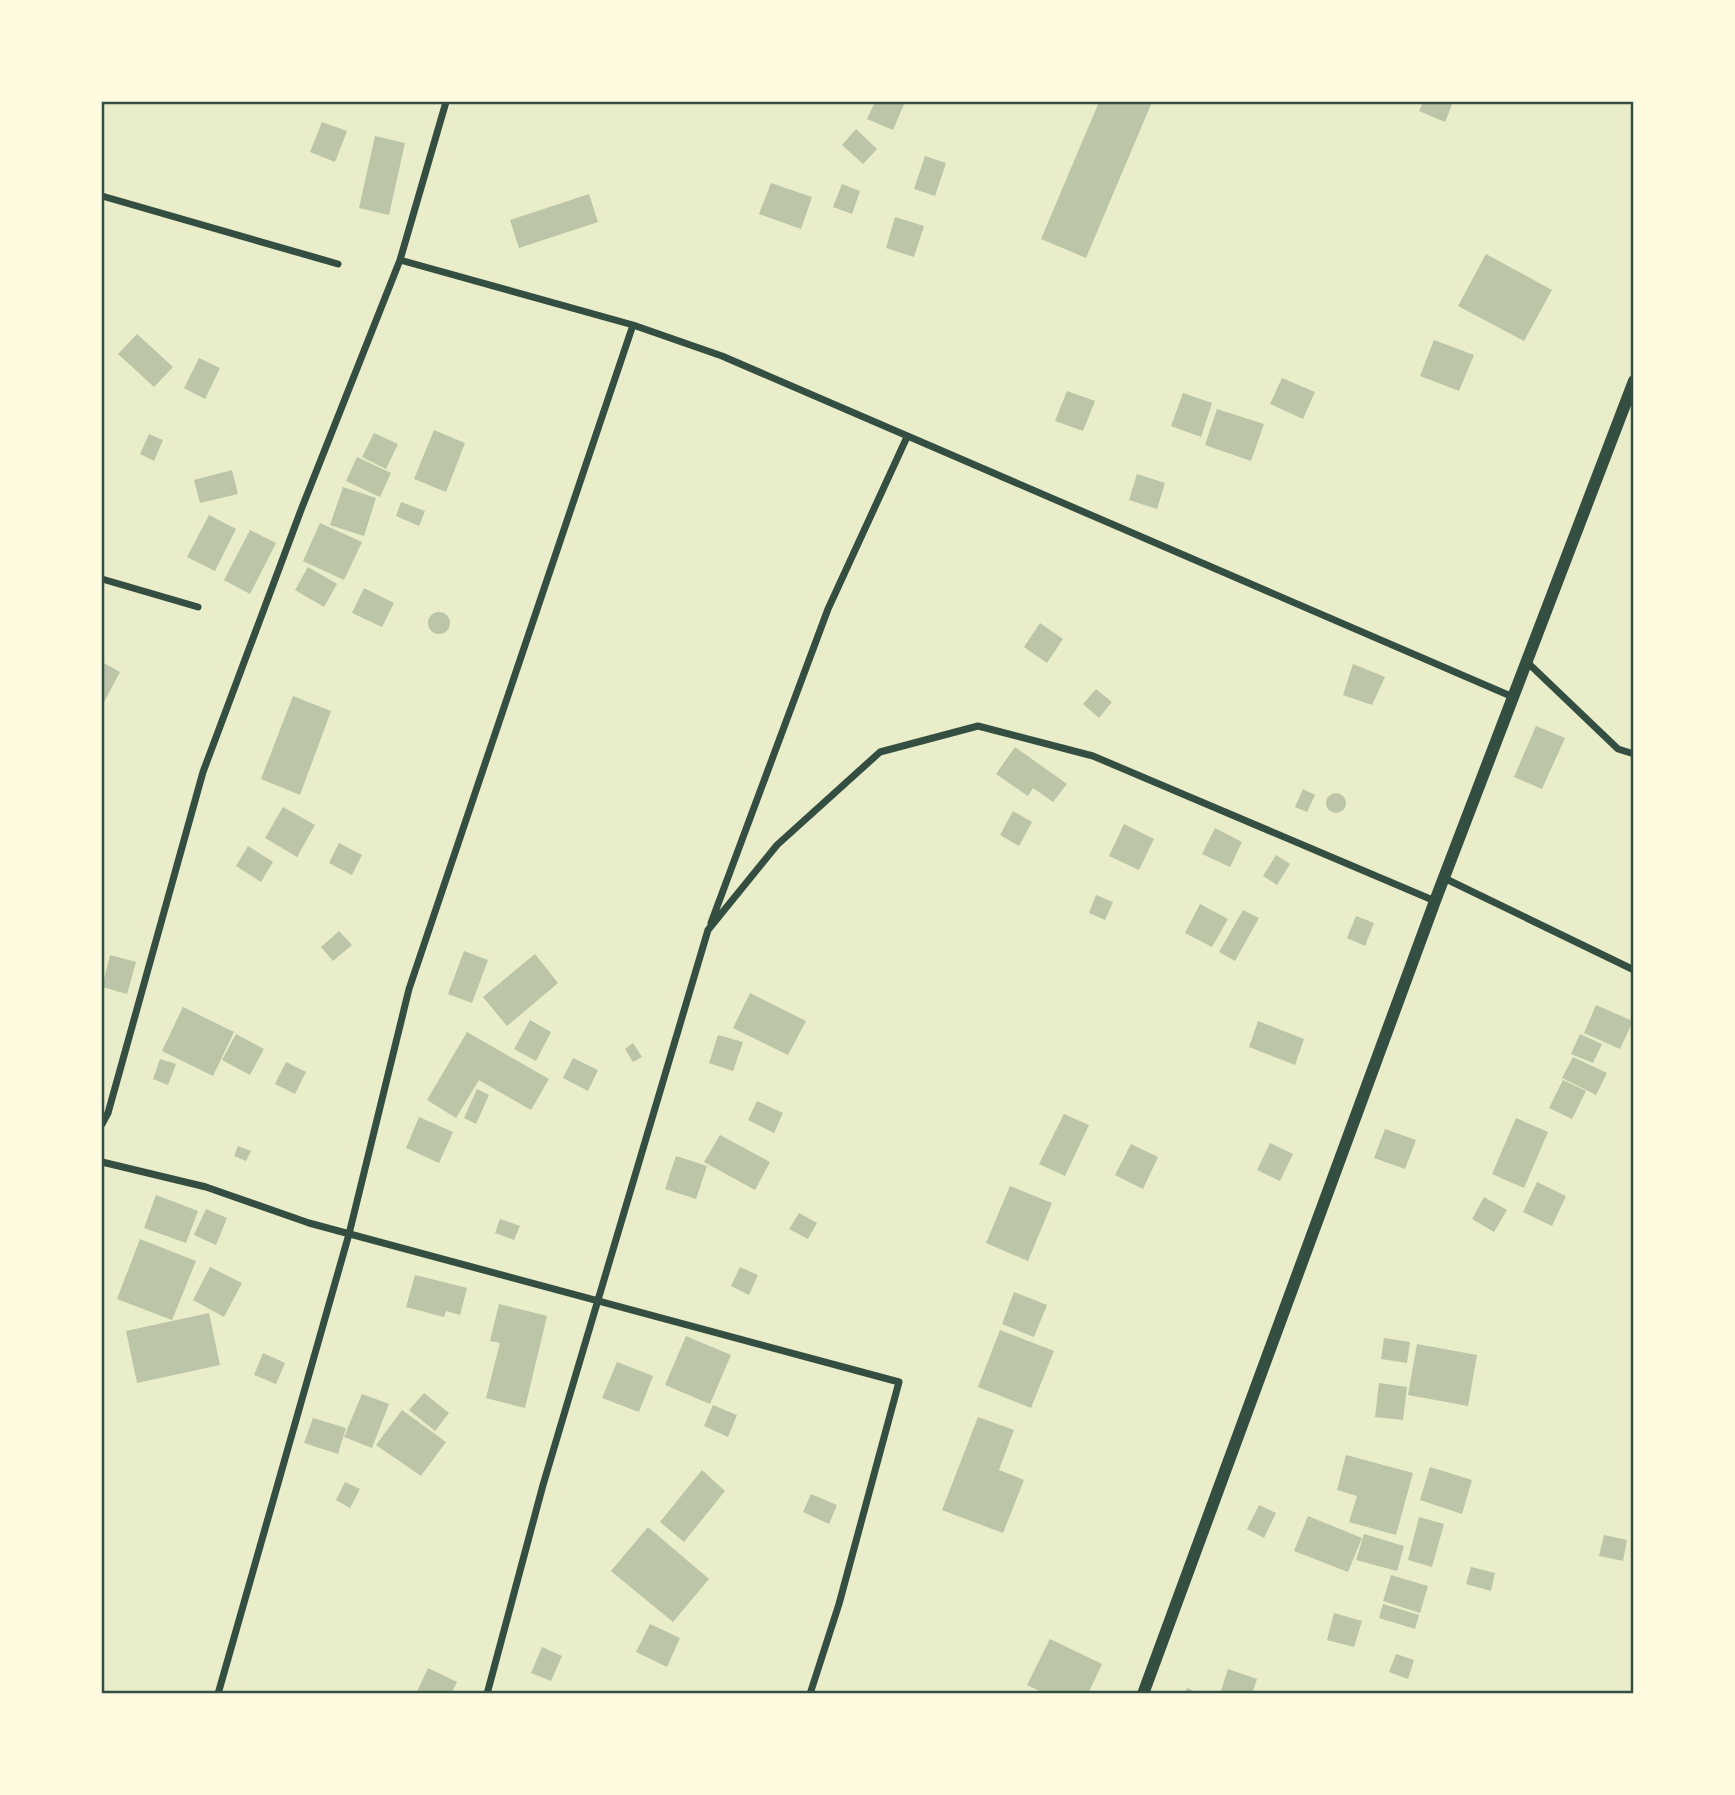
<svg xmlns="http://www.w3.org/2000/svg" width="1735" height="1795" viewBox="0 0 1735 1795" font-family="Lato,sans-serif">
  <rect width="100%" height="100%" fill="#e9edc9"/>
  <!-- building -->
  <path fill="#bcc5a7" d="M875,102H905L893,130L867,119Z
    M1099,102H1152L1086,258L1041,239Z
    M1423,102H1453L1445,122L1419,111Z
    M322,122L347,131L335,162L310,152Z
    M856,129L877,149L863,164L842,145Z
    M375,136L405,143L389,215L359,208Z
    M925,156L946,163L935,196L914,189Z
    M771,183L812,197L801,229L759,214Z
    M842,184L860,191L852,214L833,207Z
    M589,194L598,222L519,248L510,220Z
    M895,217L924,226L914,257L886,248Z
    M1486,254L1552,290L1524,341L1458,306Z
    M137,334L173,367L154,387L118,354Z
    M1434,340L1474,355L1459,391L1420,376Z
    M199,358L220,368L205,399L184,388Z
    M1282,378L1315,392L1303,419L1270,404Z
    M1067,391L1095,401L1083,431L1055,421Z
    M1183,393L1212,403L1201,437L1171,426Z
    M1217,409L1264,424L1251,461L1205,445Z
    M434,430L465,443L446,492L414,479Z
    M374,433L398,444L386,469L362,457Z
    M149,434L163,440L154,461L140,454Z
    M357,457L391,473L380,497L346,481Z
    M232,470L238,494L200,503L194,480Z
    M1137,474L1165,483L1157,509L1129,500Z
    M343,487L376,498L364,536L330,525Z
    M401,502L425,511L419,526L396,516Z
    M209,515L236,529L215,571L187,557Z
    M320,523L362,542L344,580L303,561Z
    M250,530L276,543L250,594L224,580Z
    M308,567L337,584L324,607L295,590Z
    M364,588L394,603L382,627L352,613Z
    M428 623a11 11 0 1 1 22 0a11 11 0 1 1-22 0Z
    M1040,623L1063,639L1047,663L1024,647Z
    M102,662L120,672L102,706Z
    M1353,664L1385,677L1372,705L1343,695Z
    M1096,689L1112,702L1099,718L1083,704Z
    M293,696L331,711L300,795L261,779Z
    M1536,726L1565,738L1542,789L1514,777Z
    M1015,747L1067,784L1053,802L1033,788L1028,796L996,774Z
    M1303,789L1315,795L1307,812L1295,807Z
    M1326 803a10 10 0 1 1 20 0a10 10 0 1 1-20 0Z
    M283,807L315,825L297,857L265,838Z
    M1013,811L1032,822L1019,846L1000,835Z
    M1124,824L1154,839L1139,870L1109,856Z
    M1215,828L1242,842L1230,867L1202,854Z
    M339,843L362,855L352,875L329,863Z
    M248,846L273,862L261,882L236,866Z
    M1276,855L1290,864L1277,885L1263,876Z
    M1096,895L1113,902L1105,920L1089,913Z
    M1200,904L1228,919L1212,947L1185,933Z
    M1243,910L1259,918L1235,961L1219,952Z
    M1356,916L1374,923L1365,946L1347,938Z
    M339,931L352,945L333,961L321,947Z
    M464,951L488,960L472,1003L448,994Z
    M535,954L558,983L507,1026L483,997Z
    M110,955L136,962L127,994L102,987Z
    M750,993L806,1021L788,1055L733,1028Z
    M1596,1005L1633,1021L1620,1049L1584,1033Z
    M183,1007L234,1032L213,1076L162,1051Z
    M530,1020L551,1032L536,1061L514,1049Z
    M1258,1021L1304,1039L1295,1065L1249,1047Z
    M467,1032L549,1079L531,1110L479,1080L456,1118L427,1100Z
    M236,1034L264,1049L250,1075L222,1060Z
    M1580,1034L1602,1044L1593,1063L1571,1054Z
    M718,1035L743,1042L733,1071L709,1063Z
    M633,1043L642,1057L633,1062L625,1049Z
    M1573,1057L1607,1073L1596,1095L1562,1078Z
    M573,1058L598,1070L588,1091L563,1078Z
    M160,1059L176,1064L168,1085L153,1079Z
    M286,1062L306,1072L295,1094L275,1084Z
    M1563,1080L1586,1091L1572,1119L1549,1108Z
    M477,1089L489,1095L476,1124L464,1118Z
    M757,1101L783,1113L774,1133L748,1120Z
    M1064,1114L1089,1125L1065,1176L1039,1164Z
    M419,1117L453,1132L439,1163L406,1148Z
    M1516,1118L1548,1132L1524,1188L1492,1174Z
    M1385,1129L1416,1140L1405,1169L1374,1158Z
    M720,1135L770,1162L755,1190L704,1162Z
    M1270,1143L1293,1154L1280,1181L1257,1170Z
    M1131,1144L1158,1157L1143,1189L1115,1175Z
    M238,1146L251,1151L246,1161L234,1156Z
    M676,1156L707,1166L696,1199L665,1189Z
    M1537,1182L1566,1196L1552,1226L1523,1212Z
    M1010,1186L1052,1203L1028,1261L986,1243Z
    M156,1195L198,1211L186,1243L144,1228Z
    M1484,1197L1507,1210L1494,1232L1472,1219Z
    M206,1209L227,1218L216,1245L194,1235Z
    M799,1213L817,1223L808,1239L789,1229Z
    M500,1219L520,1226L514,1240L495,1233Z
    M140,1239L196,1261L172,1320L117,1299Z
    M210,1267L242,1283L224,1317L193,1300Z
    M740,1267L758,1275L749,1295L731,1286Z
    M415,1275L467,1288L460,1315L446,1311L444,1317L406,1307Z
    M1014,1292L1047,1305L1034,1337L1002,1324Z
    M499,1304L547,1316L525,1408L486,1398L500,1343L490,1341Z
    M209,1313L220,1365L137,1383L126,1331Z
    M1000,1330L1054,1351L1031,1408L978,1387Z
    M686,1336L731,1355L710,1404L665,1385Z
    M1384,1338L1410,1342L1407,1363L1381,1359Z
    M1417,1344L1477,1355L1468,1406L1408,1395Z
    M263,1353L285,1363L276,1384L254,1375Z
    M617,1362L653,1376L639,1412L602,1398Z
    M1379,1383L1407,1387L1403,1420L1375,1417Z
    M424,1393L449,1413L435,1431L409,1410Z
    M362,1394L389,1404L372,1448L344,1437Z
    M713,1405L737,1415L728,1437L704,1426Z
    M402,1410L446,1442L421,1476L376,1445Z
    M978,1417L1014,1430L999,1470L1024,1480L1003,1533L942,1510Z
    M313,1418L346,1428L338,1454L304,1443Z
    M1346,1455L1413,1473L1396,1535L1349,1522L1357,1496L1337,1490Z
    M1430,1467L1472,1480L1462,1514L1420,1500Z
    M702,1470L725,1491L684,1542L660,1522Z
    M345,1482L360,1489L350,1508L336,1500Z
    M811,1494L837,1505L829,1524L803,1512Z
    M1259,1505L1276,1513L1264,1538L1247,1529Z
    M1308,1516L1362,1538L1348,1572L1294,1551Z
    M1419,1517L1444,1524L1432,1567L1408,1560Z
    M648,1527L709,1579L673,1622L611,1571Z
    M1364,1534L1404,1546L1397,1571L1356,1560Z
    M1604,1535L1627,1540L1623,1561L1599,1556Z
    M1471,1567L1495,1573L1491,1591L1466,1584Z
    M1391,1575L1428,1586L1420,1613L1383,1601Z
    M1383,1604L1419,1615L1415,1629L1379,1618Z
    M1334,1613L1362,1621L1354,1647L1327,1640Z
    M650,1624L680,1638L667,1667L636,1652Z
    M1050,1639L1102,1664L1088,1694H1046L1027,1685Z
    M542,1647L562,1656L551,1681L531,1673Z
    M1396,1654L1414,1660L1408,1679L1389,1672Z
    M428,1668L457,1682L451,1694H416Z
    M1228,1669L1257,1679L1252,1694H1220Z
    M1187,1688L1200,1694H1184Z"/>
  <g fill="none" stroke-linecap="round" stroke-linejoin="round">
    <!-- minor -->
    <path stroke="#344e41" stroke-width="7" d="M102,196L338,264
      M400,260L633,325L722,356L1513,697
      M102,579L198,607
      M1527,662L1618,749L1634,754
      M1444,878L1634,970
      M711,923L828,609L907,437
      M102,1124L108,1113L203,772L301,510L400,260L446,102
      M102,1162L206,1187L309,1223L899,1382L839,1604L810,1694
      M218,1694L349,1234L409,989L633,325
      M487,1694L543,1485L708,930L777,845L880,752L978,726L1093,756L1435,901"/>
    <!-- tertiary -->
    <path stroke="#344e41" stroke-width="12" d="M1143,1694L1435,901L1634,381"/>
  </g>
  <!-- border -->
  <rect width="1735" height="1795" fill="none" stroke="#fefae0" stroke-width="206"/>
  <rect x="103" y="103" width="1529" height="1589" fill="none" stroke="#344e41" stroke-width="2.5"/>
</svg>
